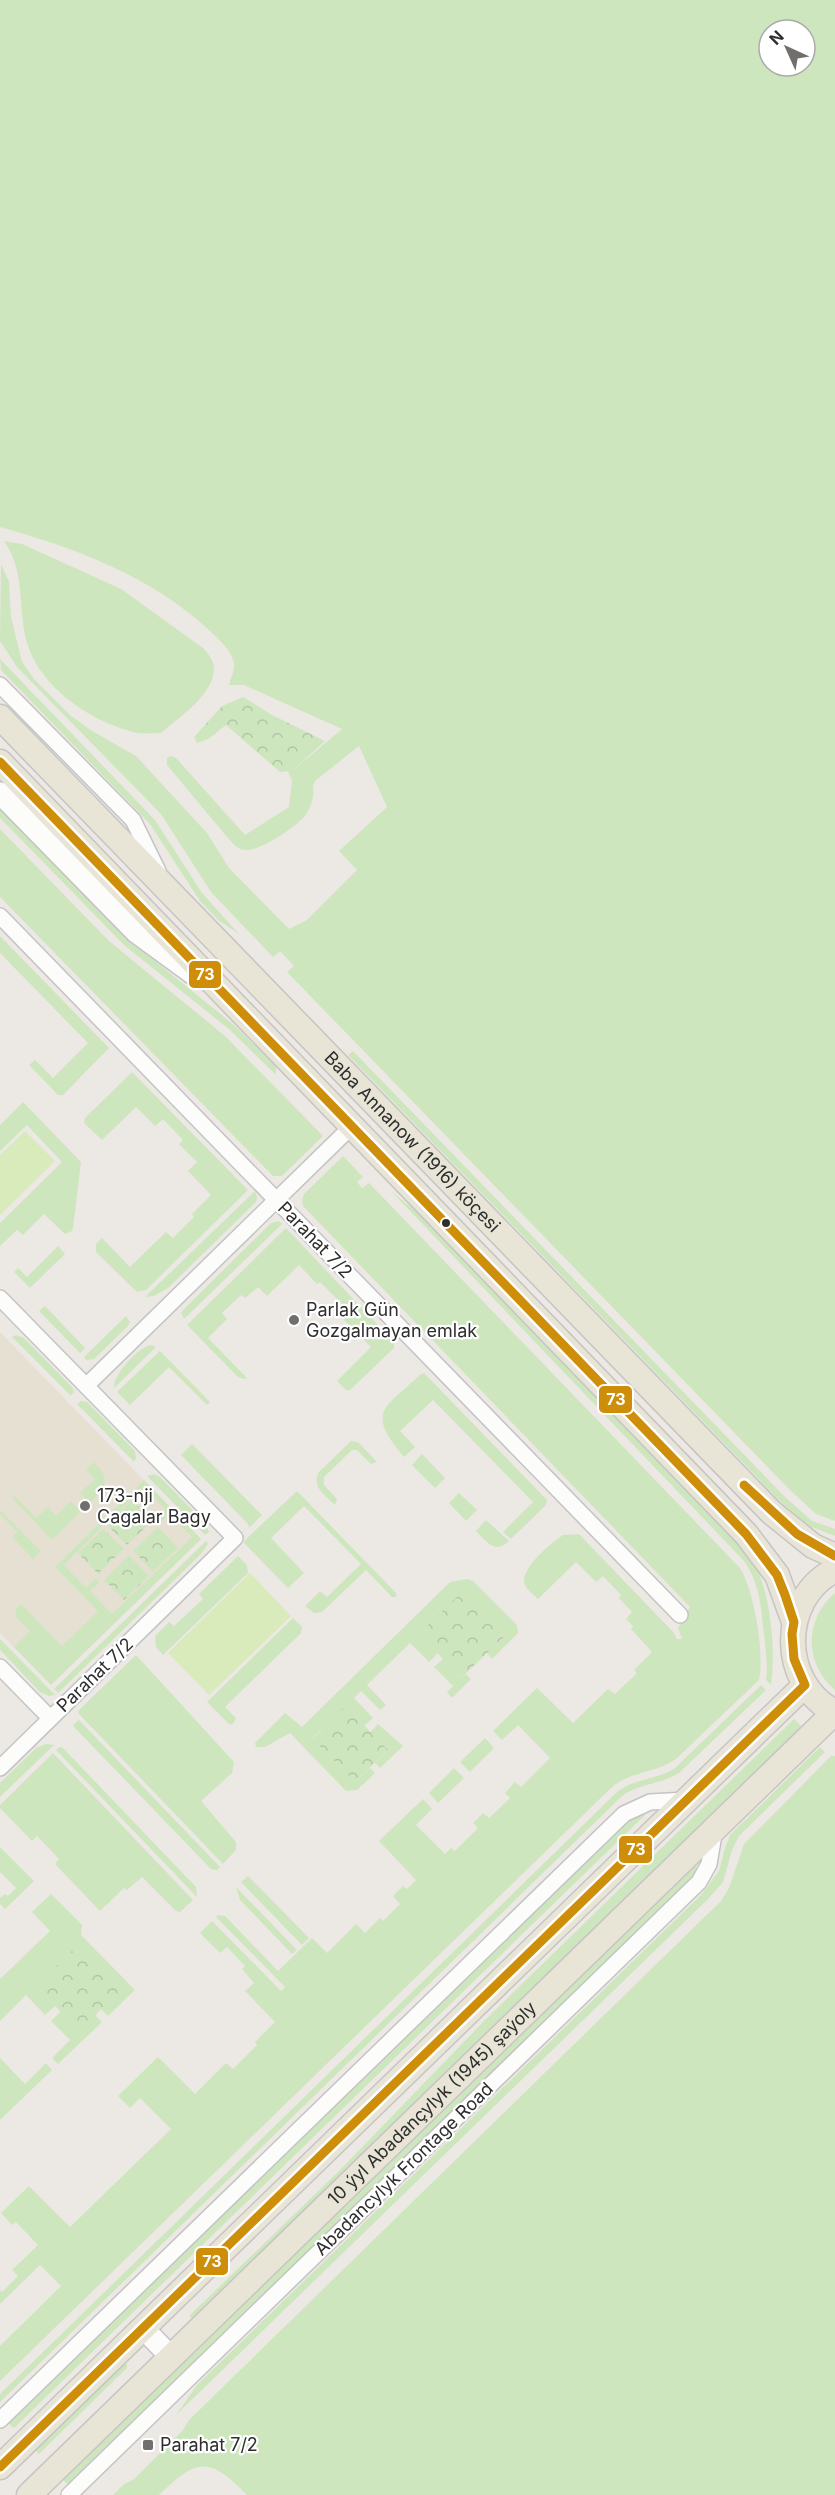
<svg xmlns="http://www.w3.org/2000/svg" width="835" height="2495" viewBox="0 0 835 2495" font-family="Inter,sans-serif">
  <defs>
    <pattern id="forest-crowns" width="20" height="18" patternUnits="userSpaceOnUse" patternTransform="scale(1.5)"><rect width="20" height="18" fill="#cee6be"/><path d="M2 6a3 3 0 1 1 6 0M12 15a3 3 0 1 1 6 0" fill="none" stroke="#b1c6a4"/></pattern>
  </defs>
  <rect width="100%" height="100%" fill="#ece8e4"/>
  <!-- education -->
  <path fill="#e6e0d3" d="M0,1332L201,1539L51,1685L0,1633Z"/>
  <!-- grass -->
  <path fill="#cee6be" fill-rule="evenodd" d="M0,0H835V1521L816,1514L791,1491L287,972L294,966L280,951L273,957L211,892L161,814L17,667L0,641L1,564L9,582L11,617L22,662L34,679L70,715L92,731L136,756L207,833L229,868L289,929L307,920L357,870L339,851L387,807L359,746L316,780L313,785C315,796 310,811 302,819C292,829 260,851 246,850C237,850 233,843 227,837L167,765V758L171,756L176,758L245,835L289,807L292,781L288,771H292L342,729L244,685H229C231,678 235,669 234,663C230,648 219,640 209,630C151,576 75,548 0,527ZM769,30H805V66H769Z
    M4,541L22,544L121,589L203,648C208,654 214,660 214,668C214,695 179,717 161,733C154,733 145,734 138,733C92,723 38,687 26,639C18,606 25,570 4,541Z
    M0,659L155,820L202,893L239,934L218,920L200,901L150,824L1,670Z
    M0,808L129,940L234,1025L276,1066V1072L275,1074L230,1030L124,945L0,818Z
    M0,829L109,941L225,1036L323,1136L282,1176H273L0,897Z
    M0,936L109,1048L63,1095H58L29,1065L35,1060L53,1078L88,1043L0,953Z
    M353,1051L785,1497L812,1521L835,1529V1536L809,1526L780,1501L348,1055Z
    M132,1072L248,1190L146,1290L137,1292L96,1252V1244L102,1238L130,1267L166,1232L173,1238L194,1217L192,1214L211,1195L188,1171L197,1162L179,1144L183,1140L163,1119L155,1126L136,1107L102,1140L84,1123L85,1118Z
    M23,1102L81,1162L73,1228L72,1231L65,1234L44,1214L23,1235L17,1230L0,1246V1223L62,1162L27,1125L0,1151V1125Z
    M343,1156L363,1177L357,1182L362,1188L369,1183L740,1568C754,1591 765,1654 759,1680L676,1759C656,1773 631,1771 612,1787L0,2381V2346L61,2286L40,2265L0,2304V2290L2,2292L18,2276L12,2270L38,2245L16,2222L12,2225L1,2213L29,2186L70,2227L171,2129L140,2098L130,2108L118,2096L158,2057L195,2094L226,2063L233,2069L257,2045L255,2042L275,2022L245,1991L254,1983L242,1969L245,1966L227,1947L220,1953L200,1933L212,1921L281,1991L285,1987L216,1917L218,1915L225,1916L278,1971L312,1938L327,1953L356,1924L365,1933L380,1918L383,1921L400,1904L393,1896L403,1886L407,1889L416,1880L379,1841L423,1799L432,1809L416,1825L445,1854L451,1848L455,1851L478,1828L473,1823L483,1813L489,1818L510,1798L505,1793L515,1782L521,1787L550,1758L518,1725L502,1740L493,1731L537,1688L573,1723L608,1689L615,1694L637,1673L634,1670L652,1652L631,1629L633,1626L626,1619L632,1612L619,1598L621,1595L603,1576L596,1582L576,1562L538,1599C534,1595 527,1590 525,1585C518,1570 552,1542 563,1535L579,1534L674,1633L677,1639H682L678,1628L690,1607L303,1206L302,1201L304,1194Z
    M255,1191L257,1197L256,1202L168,1288L154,1296L145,1297Z
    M391,1191L417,1212L750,1557C771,1586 776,1650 771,1685L766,1680C768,1667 766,1656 765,1643C761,1613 762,1587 744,1561Z
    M279,1221L282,1224L184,1319L181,1313L184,1309L271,1223Z
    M286,1228L394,1342V1348L350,1390H346L337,1381L371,1347L338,1314L345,1307L320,1282L317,1284L299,1265L267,1296L258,1287L245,1298L241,1295L222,1313L227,1319L208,1338L247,1378L245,1379L238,1377L187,1325Z
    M58,1246L65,1254L30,1288L14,1272L18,1268L27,1277Z
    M45,1306L85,1348L80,1353L39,1311Z
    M126,1316L130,1322L128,1326L94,1359L86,1360L84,1357Z
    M16,1335L24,1338L72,1387L74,1392L71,1396L12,1337Z
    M151,1345L156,1347L114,1388C113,1375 138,1347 151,1345Z
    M160,1351L210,1402L207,1405L169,1367L130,1405L117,1392Z
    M424,1373L547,1500L546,1505L511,1539L503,1532L533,1502L433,1400L400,1431L415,1447L404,1457C365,1411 384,1409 421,1374Z
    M81,1401L87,1402L135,1451L136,1458L134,1462L77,1404Z
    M351,1441L358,1442L377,1462L371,1464L357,1450H352L324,1477V1485L337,1499L335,1505C325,1495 311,1487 319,1472Z
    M192,1444L262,1515L249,1528L248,1524L181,1455Z
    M422,1454L445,1478L435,1488L412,1465Z
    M94,1462C112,1480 106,1487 90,1503L80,1493L95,1479L86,1470Z
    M154,1474L160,1477L205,1523L209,1532L205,1535L147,1476Z
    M144,1480L201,1539L51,1685L14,1647L30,1631L16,1617V1609L21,1604L62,1646L98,1611L55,1567L99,1524L102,1527L64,1565L86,1588L96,1578L99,1582L90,1591L112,1614L192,1537L169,1514L160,1523L156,1520L166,1510L144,1487L106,1523L103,1520Z
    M297,1491L396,1593V1597H392L366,1570L322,1612L314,1613L305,1606L320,1591L327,1597L361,1564L304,1506L271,1538L304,1573L288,1588L243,1542Z
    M459,1493L477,1510L466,1521L449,1503Z
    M14,1496L36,1518L48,1507L56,1516L71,1501L81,1511L52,1540L12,1498Z
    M0,1510L41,1551L33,1559L12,1537L17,1532L0,1514Z
    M486,1520L509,1541C495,1555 486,1541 476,1531Z
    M206,1541L208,1544L200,1555L58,1693L54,1689Z
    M238,1556L247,1565L248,1573L163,1655L156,1647L155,1636L169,1622L174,1626L203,1599L199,1594Z
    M467,1579L473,1581L517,1625L518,1633L492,1659L487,1653L504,1637L419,1634L438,1653L429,1662L410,1643L367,1685L386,1705L380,1710L361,1691L354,1698L373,1718L364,1726L345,1707L313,1738L355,1782L370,1768L375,1773L357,1790L346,1791L290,1733L265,1747H256L255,1743L285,1713L302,1727L450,1582Z
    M835,1593V1690C804,1664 804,1619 835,1593Z
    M293,1618L302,1627L301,1633L225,1707L236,1718L233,1724H229L207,1702Z
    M0,1639L55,1695L49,1696L40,1692L0,1650Z
    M136,1655L234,1762L232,1773L201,1801L236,1842V1850L223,1864L79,1714L78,1711Z
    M443,1659L461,1678L466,1674L471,1679L452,1698L447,1692L453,1686L434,1667Z
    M761,1685L766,1690L679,1773C660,1785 638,1783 621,1797L0,2402V2394L617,1792C635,1778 657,1780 675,1768Z
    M794,1719L802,1727L192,2319L189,2316L341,2169L484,2021Z
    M79,1720L220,1867L217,1870L211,1869L75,1728L73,1725Z
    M378,1724L403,1746L380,1768L375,1763L388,1750L370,1732Z
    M485,1738L494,1748L470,1772L460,1762Z
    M46,1744L54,1745L0,1797V1783L36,1748Z
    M59,1747H62L196,1887L197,1897L56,1750Z
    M820,1747L825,1752L739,1836L732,1850L723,1882L707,1900L176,2415L197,2385L701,1895L719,1871L725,1848L730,1835Z
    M53,1753L193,1900L180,1912L176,1911L142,1877L127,1890L124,1888L100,1911L55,1864L59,1859L37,1836L32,1841L0,1808V1805Z
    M831,1756H835V2495H247C209,2456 197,2458 159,2495H113L124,2484L133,2480L183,2430L189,2420L721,1901L729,1888L744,1844Z
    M454,1768L464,1778L438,1803L429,1793Z
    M643,1814L645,1815L14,2428L8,2423L627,1822Z
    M0,1847L34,1881L5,1909L0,1904V1898L5,1894L8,1896L16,1888L0,1872Z
    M697,1863L696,1872L690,1880L68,2484L63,2480Z
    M248,1876L309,1938L302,1945L241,1882Z
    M236,1887L297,1950L292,1954L240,1900Z
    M51,1894L82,1925L81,1935L135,1990L108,2016L101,2009L121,1990L36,1986L55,2006L45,2015L26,1995L0,2021V1979L50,1931L32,1912Z
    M61,2011L79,2031L95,2015L102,2022L58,2064L52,2058L70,2040L51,2021Z
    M0,2058L25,2084L46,2063L52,2070L0,2120Z
    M124,2364H127V2368L39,2454L35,2450Z"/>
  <!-- forest -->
  <path fill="url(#forest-crowns)" d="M243,697L272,715L325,741L292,771L280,772L226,725L208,739L197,743L194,737L222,706Z
    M132,1500L152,1521L127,1545L107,1525Z
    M158,1527L178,1548L153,1572L133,1551Z
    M103,1529L124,1549L98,1574L78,1553Z
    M129,1555L149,1576L124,1600L104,1580Z
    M461,1593L504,1637L461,1678L419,1634Z
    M345,1706L388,1750L355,1782L313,1739Z
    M78,1945L121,1990L79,2031L36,1986Z"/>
  <!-- pitch -->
  <path fill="#d9eabb" d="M25,1131L55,1161L0,1215V1155Z
    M250,1573L291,1616L209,1695L168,1653Z"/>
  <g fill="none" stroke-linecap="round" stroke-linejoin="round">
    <!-- street casing -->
    <g stroke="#c5c4c5" stroke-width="18">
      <path id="street" d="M0,685L133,820L158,871
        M0,916L680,1615
        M0,1298L235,1538L0,1768
        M86,1386L352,1126
        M0,1667L50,1718
        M0,2420L624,1814L650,1802L686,1800
        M69,2495L699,1882L709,1864L715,1829"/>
    </g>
    <!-- secondary casing -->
    <g stroke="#c5c4c5" stroke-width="24">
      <path id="secondary" d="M0,793L136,932L199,978
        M143,2328L171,2357"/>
    </g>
    <!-- primary casing -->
    <g stroke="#c6c5c4" stroke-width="27">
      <g id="primary">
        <path id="s1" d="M0,717L771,1512L813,1546L835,1556"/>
        <path d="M0,762L746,1534L777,1575L794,1622"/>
        <path d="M835,1570C779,1598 779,1684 835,1712"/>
        <path d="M0,2467L805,1685"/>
        <path id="s2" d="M29,2495L835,1712"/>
      </g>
    </g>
    <!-- street -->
    <use href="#street" stroke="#fcfcfb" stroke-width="15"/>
    <!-- secondary -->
    <use href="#secondary" stroke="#fcfcfb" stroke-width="21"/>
    <!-- primary -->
    <use href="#primary" stroke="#e8e4d6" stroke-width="24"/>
    <!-- bus-1 casing -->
    <g stroke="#fff" stroke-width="14">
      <path id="bus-1" d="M0,762L746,1534L777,1575L785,1595L794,1622L792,1634L794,1659L805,1685L0,2467
        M744,1485L797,1534L835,1556"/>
    </g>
    <!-- bus-1 -->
    <use href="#bus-1" stroke="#cf8e09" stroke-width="9"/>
  </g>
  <!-- markers -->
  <circle fill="#2e2e2e" stroke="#fff" stroke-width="2" cx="446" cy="1223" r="5"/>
  <g fill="#706f6e" stroke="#fff" stroke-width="2">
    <circle cx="294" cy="1320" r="6"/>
    <circle cx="85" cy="1506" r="6"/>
    <rect x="142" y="2439" width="12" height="12" rx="3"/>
  </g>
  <g text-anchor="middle" stroke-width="4.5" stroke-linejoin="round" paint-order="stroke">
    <!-- street labels -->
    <g font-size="18" fill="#2e2e2e" stroke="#fff">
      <text dy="6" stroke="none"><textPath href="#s1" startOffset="592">Baba Annanow (1916) köçesi</textPath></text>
      <text transform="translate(315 1240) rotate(46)" y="6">Parahat 7/2</text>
      <text transform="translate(95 1675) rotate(-44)" y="6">Parahat 7/2</text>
      <text dy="6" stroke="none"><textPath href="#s2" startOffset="562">10 ýyl Abadançylyk (1945) şaýoly</textPath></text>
      <text transform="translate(404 2169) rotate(-44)" y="6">Abadancylyk Frontage Road</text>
    </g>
    <!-- poi labels -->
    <g font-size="18" fill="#2e2e2e" stroke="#fff" text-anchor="start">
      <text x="306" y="1316">Parlak Gün<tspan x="306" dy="21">Gozgalmayan emlak</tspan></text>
      <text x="97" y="1502">173-nji<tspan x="97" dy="21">Cagalar Bagy</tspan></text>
      <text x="160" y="2451">Parahat 7/2</text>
    </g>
  </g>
  <g stroke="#fff" stroke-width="2">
    <rect x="188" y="960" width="34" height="29" rx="6" fill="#cf8e09"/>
    <rect x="598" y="1385" width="35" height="29" rx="6" fill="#cf8e09"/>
    <rect x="618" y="1835" width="35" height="29" rx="6" fill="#cf8e09"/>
    <rect x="195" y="2247" width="34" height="29" rx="6" fill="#cf8e09"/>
  </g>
  <g font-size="16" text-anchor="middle" font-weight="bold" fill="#fff">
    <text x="205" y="980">73</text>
    <text x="616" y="1405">73</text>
    <text x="636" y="1855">73</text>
    <text x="212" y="2267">73</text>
  </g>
  <!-- north arrow -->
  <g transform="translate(787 48) rotate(315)"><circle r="28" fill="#ffffff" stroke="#ababab" stroke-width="1.5"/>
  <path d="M0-4.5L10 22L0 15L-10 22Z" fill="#706f6e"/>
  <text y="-9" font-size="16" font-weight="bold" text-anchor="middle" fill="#2e2e2e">N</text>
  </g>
</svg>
